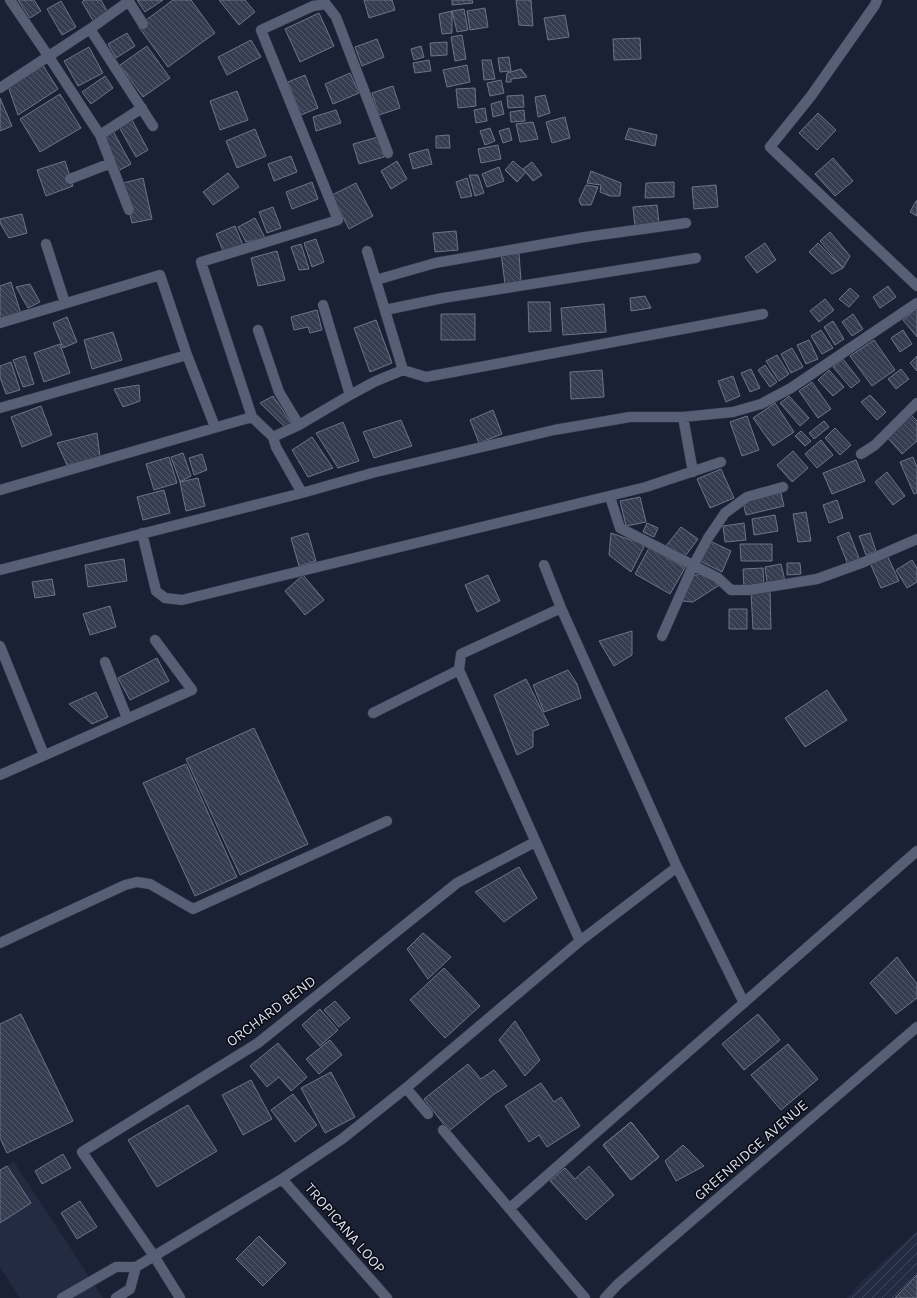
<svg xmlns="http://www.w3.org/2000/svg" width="917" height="1298" viewBox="0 0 917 1298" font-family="Karla,sans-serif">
  <defs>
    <pattern id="industrial-furrows" width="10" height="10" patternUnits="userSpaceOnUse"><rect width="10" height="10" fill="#232b43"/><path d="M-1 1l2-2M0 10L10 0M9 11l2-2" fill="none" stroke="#42495e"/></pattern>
    <pattern id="building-back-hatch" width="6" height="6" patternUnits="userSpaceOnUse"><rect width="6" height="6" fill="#363d51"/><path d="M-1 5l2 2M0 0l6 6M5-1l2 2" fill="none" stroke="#52596a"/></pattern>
  </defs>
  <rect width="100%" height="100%" fill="#1b2134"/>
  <!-- built -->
  <path fill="#232b43" d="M14,1162L103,1298H20L0,1267V1170Z"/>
  <!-- industrial -->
  <path fill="url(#industrial-furrows)" d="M917,1231V1298H847L861,1282Z"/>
  <!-- building -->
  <path fill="url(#building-back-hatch)" stroke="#6c748a" d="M18,0H34L41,11L30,18Z
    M84,0H101L107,11L95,24L82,2Z
    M137,0H163L145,12Z
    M173,0H191L215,33L168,67L138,26Z
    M219,0H245L255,12L239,25Z
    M364,0H392L395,10L369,18Z
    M452,0H472L473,3L452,5Z
    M516,0H531L533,26L519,25Z
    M61,1L76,27L62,35L47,9Z
    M485,8L488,27L470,30L467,11Z
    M464,9L468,30L457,32L452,11Z
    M452,11V33L442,34L439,14Z
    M319,13L334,46L300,62L285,29Z
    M565,15L569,37L548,40L544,18Z
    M127,33L135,46L116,58L108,44Z
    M462,35L466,59L455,61L451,37Z
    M640,38L641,59L614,60L613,39Z
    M377,39L384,57L362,66L355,47Z
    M251,40L261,57L227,75L218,57Z
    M447,42V55L431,56L430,43Z
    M147,46L170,78L143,97L120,65Z
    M421,46L424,57L414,60L411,49Z
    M89,47L103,73L78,86L64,61Z
    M509,57L511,71L500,72L498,58Z
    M429,60L431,71L415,73L413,63Z
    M482,60H491L495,79L484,80Z
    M42,64L58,89L18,115L8,86Z
    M467,65L470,82L447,87L443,70Z
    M521,69L527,77L511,79V82H506L507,73Z
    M350,73L359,93L333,104L325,84Z
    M305,75L318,108L301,115L288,82Z
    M105,76L113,88L91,104L82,92Z
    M501,80L504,93L490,96L487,83Z
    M393,86L400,108L379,115L372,93Z
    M475,88L476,106L458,108L456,89Z
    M237,91L248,120L220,130L210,101Z
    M60,94L81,128L40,152L20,119Z
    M523,95L524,107L508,108L507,96Z
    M545,95L550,113L538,117L535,97Z
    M0,98L12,126L0,131Z
    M501,101L504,114L493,117L491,104Z
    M485,108L487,121L476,123L474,110Z
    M336,110L341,123L316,131L313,117Z
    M524,110L525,121L511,122L510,112Z
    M818,113L836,130L817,150L799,133Z
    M565,117L570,138L552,143L546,122Z
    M132,120L148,150L136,157L119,127Z
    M533,122L538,139L520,142L516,124Z
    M490,128L495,141L485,145L480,131Z
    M509,128L512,140L503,143L499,131Z
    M629,128L657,135L655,146L625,139Z
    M255,129L266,156L237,168L226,141Z
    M113,131L131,164L118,171L101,137Z
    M449,135L450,148H436V136Z
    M378,137L384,157L359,164L353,144Z
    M498,145L501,159L481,163L478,149Z
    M428,149L432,164L413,169L409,154Z
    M291,156L297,172L274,181L268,164Z
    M833,158L853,181L835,196L815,174Z
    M65,161L73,186L46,196L37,170Z
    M397,161L407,179L391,189L381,171Z
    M513,161L526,172L517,182L505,170Z
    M532,162L542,175L533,181L523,169Z
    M499,167L504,181L487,187L482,174Z
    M591,171L621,183L620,196H610L600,192L601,185L587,183Z
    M228,173L239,187L213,205L203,192Z
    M469,175H478L484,193L475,196Z
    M143,178L152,219L132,223L123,183Z
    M467,178L472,196L461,198L456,182Z
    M312,182L318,199L292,209L286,192Z
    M674,182V197L645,198L646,183Z
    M356,183L373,216L349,229L332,195Z
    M586,185L598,187L591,205H581L579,200Z
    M716,185L718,207L694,209L692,187Z
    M916,201H917V216L910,212Z
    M657,205L659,224L635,227L633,207Z
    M273,207L281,228L267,233L259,212Z
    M22,214L27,233L9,238L0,223V219Z
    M255,218L265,238L246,242L238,227Z
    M235,226L243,245L224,253L216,234Z
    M456,231L458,250L435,252L433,233Z
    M830,232L850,256L843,268L820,241Z
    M316,239L324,262L312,267L304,243Z
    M765,243L776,260L757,273L745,257Z
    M818,243L843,268L832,274L809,252Z
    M301,244L309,269L299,270L291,247Z
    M277,251L285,280L258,286L251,258Z
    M501,253L519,254L521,281L505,284Z
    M11,282L21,314L0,321V286Z
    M30,284L40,302L28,308L16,287Z
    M888,286L896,297L880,308L873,297Z
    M850,288L859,296L849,307L839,299Z
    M645,296L651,308L631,311L630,298Z
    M825,299L834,310L819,322L810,311Z
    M528,302H550L551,331L529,332Z
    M604,304L606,332L563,335L561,308Z
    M917,309V337L903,320Z
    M317,310L322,330L310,333L308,327L294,330L291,317Z
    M441,314H475V340H441Z
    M853,314L863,329L852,336L842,322Z
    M67,317L77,342L63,348L53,323Z
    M376,320L392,363L370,372L354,328Z
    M833,321L844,339L835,345L824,327Z
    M821,330L833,348L822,354L811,336Z
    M903,330L912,344L900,352L891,338Z
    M113,332L122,360L92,369L84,340Z
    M809,340L818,359L806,364L797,345Z
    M874,340L895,370L872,386L850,356Z
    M60,344L70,373L44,382L34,353Z
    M792,348L803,367L791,373L781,354Z
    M777,355L789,374L779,381L766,361Z
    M25,356L34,384L23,387L13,360Z
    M917,356V371L910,363Z
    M843,359L860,381L851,388L833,367Z
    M11,362L20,390L6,394L0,377V366Z
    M765,365L777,382L770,387L758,370Z
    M751,369L760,388L750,392L741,373Z
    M901,369L909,379L896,389L888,379Z
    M602,370L604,397L571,399L570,372Z
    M829,370L844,387L833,396L818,380Z
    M733,376L740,396L726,402L718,381Z
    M812,382L831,409L818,418L799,391Z
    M139,385L140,401L123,407L114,389Z
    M870,395L886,412L877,420L861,402Z
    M273,396L292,424L286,428L260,403Z
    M789,396L809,418L800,426L780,403Z
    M775,403L794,432L773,446L753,418Z
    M41,406L52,435L22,447L11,417Z
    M493,410L502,434L479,443L470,420Z
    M910,414L917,421V441L902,454L886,436Z
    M747,416L759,450L742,456L730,422Z
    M401,420L412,446L374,458L363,432Z
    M824,421L829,427L814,439L809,433Z
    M343,422L359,461L338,468L316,433Z
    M835,428L851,445L840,455L825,438Z
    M801,431L811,441L805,446L795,436Z
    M97,433L100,457L67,465L57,443Z
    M312,437L333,468L308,477L292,450Z
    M821,440L833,455L817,468L805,454Z
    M793,451L808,468L792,482L777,465Z
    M183,453L191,476L180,482L171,457Z
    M202,454L207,470L194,475L189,458Z
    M169,457L177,483L154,490L146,464Z
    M913,457L917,467V493L914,494L900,462Z
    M856,460L865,481L832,494L823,473Z
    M721,469L734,498L710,508L697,479Z
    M887,472L905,496L893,505L875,482Z
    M198,478L205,506L186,511L180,482Z
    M164,490L170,513L143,520L137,497Z
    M781,493L784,506L746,515L743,502Z
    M640,497L646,522L626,526L620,501Z
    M837,500L843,518L829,523L823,505Z
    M806,512L811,541L798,542L793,514Z
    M775,515L778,531L754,535L752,519Z
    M647,523L658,528L654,537L643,532Z
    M744,523L746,540L725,542L723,526Z
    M681,527L698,539L683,559L666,546Z
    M849,532L861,563L849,567L837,537Z
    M308,533L316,561L299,566L291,538Z
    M611,533L645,545L631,572L609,555Z
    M870,533L876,551L866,555L859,536Z
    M710,541L731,551L722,572L700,561Z
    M740,544H772V561H741Z
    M649,548L685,568L670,594L635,574Z
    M887,555L899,581L881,588L870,563Z
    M124,559L127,581L88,587L85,565Z
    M912,560L917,568V582L907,588L896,570Z
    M787,563H800L801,574L787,575Z
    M781,564L785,581L767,582L765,567Z
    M763,568L764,586L744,588L743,569Z
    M699,574L721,584L693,602L682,601L691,577Z
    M303,575L324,600L305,615L285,591Z
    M488,575L500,601L477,612L465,585Z
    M52,579L55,595L35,598L32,582Z
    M770,591L771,629H753L751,592Z
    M110,606L116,627L90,635L83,614Z
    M729,609H747V629H729Z
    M632,631V655L614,666L599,641Z
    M157,658L169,681L130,700L118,678Z
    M568,670L577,684L581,698L544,712L533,685Z
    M526,679L549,725L533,731V747L517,755L494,695Z
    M827,690L847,720L805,747L785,718Z
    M96,692L108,717L92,724L69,704Z
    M254,728L308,844L240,875L186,759Z
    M186,764L237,877L195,896L143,783Z
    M519,867L537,898L504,922L475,892Z
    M423,933L451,957L428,979L407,949Z
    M897,957L917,984V998L896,1014L870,983Z
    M444,968L480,1006L445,1038L410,1000Z
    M335,1001L350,1018L339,1027L324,1010Z
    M320,1009L338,1030L320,1046L302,1025Z
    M21,1014L73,1121L7,1153L0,1138V1024Z
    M758,1014L780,1040L744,1070L722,1044Z
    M515,1021L540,1060L525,1076L499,1040Z
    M330,1040L342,1055L319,1074L306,1059Z
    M278,1043L307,1077L291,1091L279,1077L267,1087L250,1066Z
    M788,1044L818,1079L781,1110L751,1075Z
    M468,1064L481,1079L494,1070L507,1086L493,1095L449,1131L424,1099Z
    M331,1072L355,1117L325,1133L301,1088Z
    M251,1080L272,1119L243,1135L222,1095Z
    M541,1083L554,1102L561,1097L580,1126L547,1147L539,1135L529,1142L505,1106Z
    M293,1094L317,1125L295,1142L271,1110Z
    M188,1105L217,1151L157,1187L128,1140Z
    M631,1122L659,1157L631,1180L603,1145Z
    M631,1122L659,1157L631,1180L603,1145Z
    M683,1145L704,1166L676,1181L665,1161Z
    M63,1154L71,1168L42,1184L35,1171Z
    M7,1166L31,1203L0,1223V1170Z
    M589,1166L614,1195L586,1220L550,1181L565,1168L575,1179Z
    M80,1201L97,1227L77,1239L61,1213Z
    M259,1236L286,1263L263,1286L236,1259Z
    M917,1275V1298H895Z"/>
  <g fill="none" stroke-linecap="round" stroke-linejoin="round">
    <!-- minor casing -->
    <g stroke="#363b4d" stroke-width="11">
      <path id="minor" d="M10,0L49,57L100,135L129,210
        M128,0L143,24
        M877,0L875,5L811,96L770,147L917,286
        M90,29L153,126
        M0,88L90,29L129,1
        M100,135L142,108
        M70,179L111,163
        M46,244L65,303
        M367,251L403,370
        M376,280L435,263L585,237L686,223
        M323,305L350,395
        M385,310L443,298L696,258
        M0,323L160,275L187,355L215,427
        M258,330L279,392L299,425
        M0,408L187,355
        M683,417L693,472
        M273,437L299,425L350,395L376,381L403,370L426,377L763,314
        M861,454L875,445L917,403
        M0,490L252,417
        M302,493L276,447L273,437L252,417L201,262L338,220L261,30L313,6L326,4L336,17L388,153
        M610,497L620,528L718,578L731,590H749L817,579L864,562L917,539
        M142,533L156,591L165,598L182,600L646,487L721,462
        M544,565L561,608L677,867L744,1003
        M0,570L302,493L372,473L554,430L630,417H683L733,412L761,404L791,388L917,303
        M662,636L693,566L708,538L725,513L747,497L783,487
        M0,646L44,755
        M105,662L127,718
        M459,670L580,941
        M373,713L459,670L461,654L561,608
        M0,775L192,690L155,640
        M0,943L125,885L137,882L150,884L193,909L387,821
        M406,1088L428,1114
        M443,1130L585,1298
        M282,1179L387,1298
        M510,1208L917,851
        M62,1298L116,1267H136L282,1179L342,1139L406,1088L580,941L677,867
        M116,1298L130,1289L136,1267
        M180,1298L154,1256L82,1152L258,1043L457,883L535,842
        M605,1298L618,1284L917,1027"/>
    </g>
    <!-- minor -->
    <use href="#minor" stroke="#575f77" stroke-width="10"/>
  </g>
  <g text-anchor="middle" stroke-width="3" stroke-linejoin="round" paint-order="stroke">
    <!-- street labels -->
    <g font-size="15" fill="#d9deea" stroke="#090b14">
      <text transform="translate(271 1011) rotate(-37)" y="5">ORCHARD BEND</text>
      <text transform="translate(751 1150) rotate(-41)" y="5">GREENRIDGE AVENUE</text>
      <text transform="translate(345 1228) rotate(49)" y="5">TROPICANA LOOP</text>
    </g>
  </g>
</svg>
